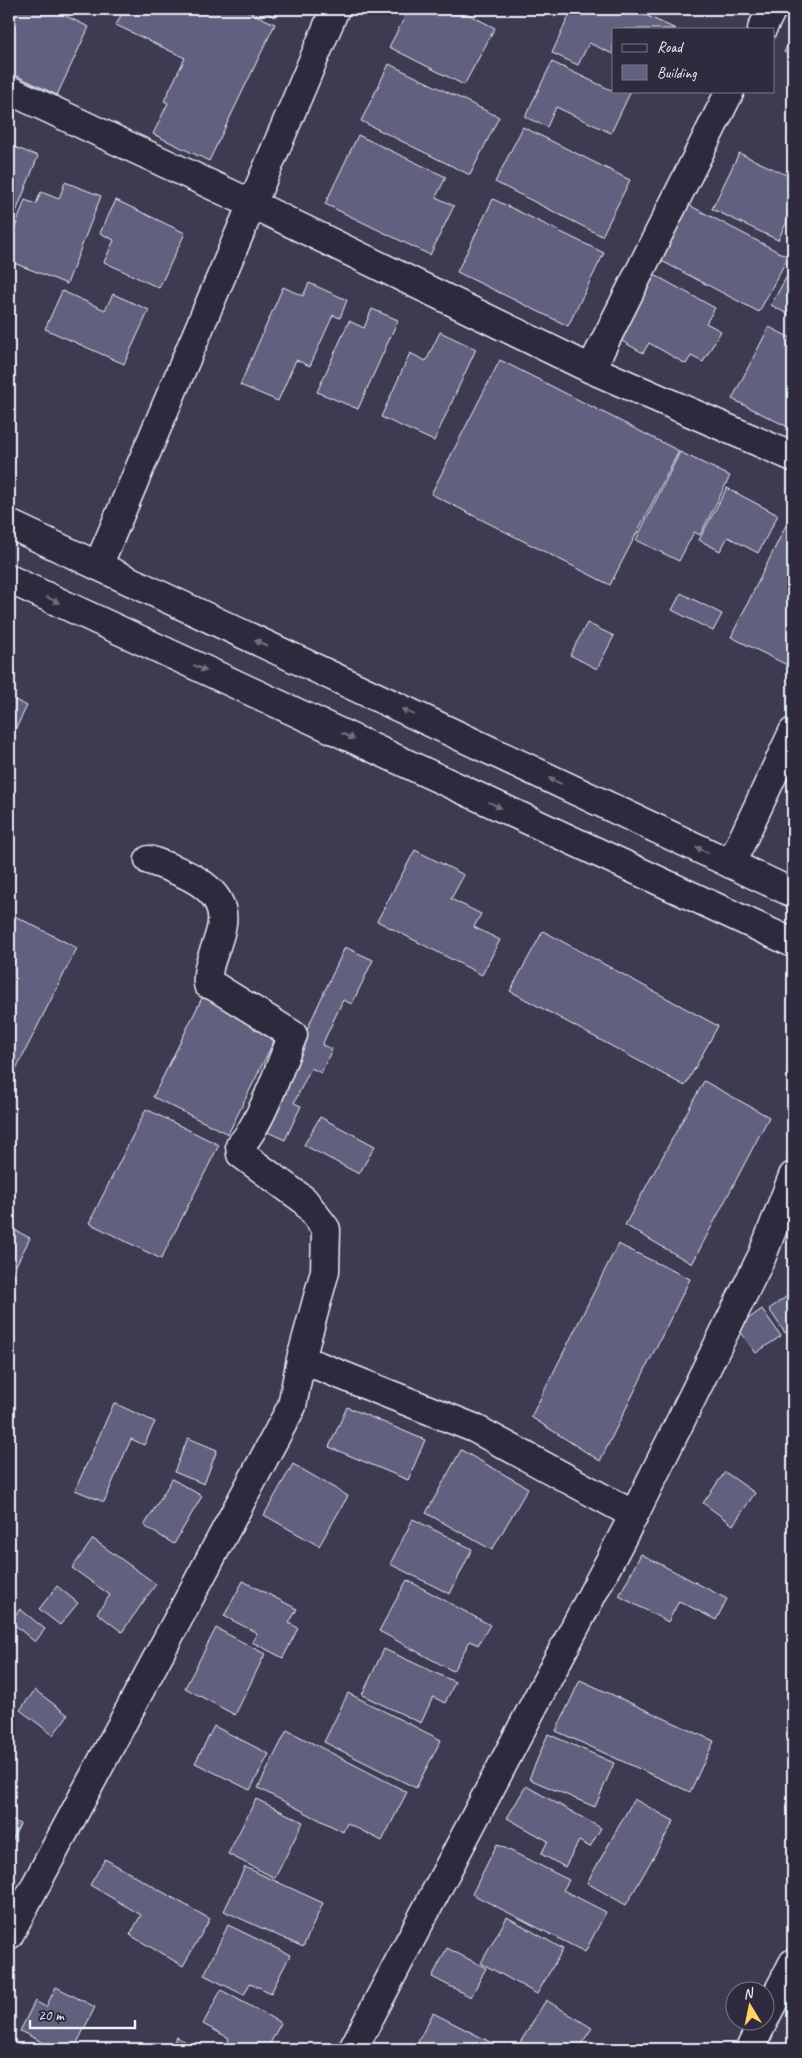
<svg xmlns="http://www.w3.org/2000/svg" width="802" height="2058" viewBox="0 0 802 2058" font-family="Caveat,sans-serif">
  <rect width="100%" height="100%" fill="#3e3a51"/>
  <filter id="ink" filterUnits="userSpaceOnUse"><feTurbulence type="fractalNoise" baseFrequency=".02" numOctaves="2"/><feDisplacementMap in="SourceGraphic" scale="10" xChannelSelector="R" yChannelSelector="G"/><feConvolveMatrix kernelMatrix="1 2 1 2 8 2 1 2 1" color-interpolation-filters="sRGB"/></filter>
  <g filter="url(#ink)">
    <!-- building -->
    <path fill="#62617f" stroke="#e8f1f8" d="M9,9H51L89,27L57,95L9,72Z
      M124,9H243L275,24L209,161L153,134L168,103L164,101L185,58L116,25Z
      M257,9H278L275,17Z
      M409,9H458L495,28L464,85L389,47Z
      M572,9H632L676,29H613V54L589,43L578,65L552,53Z
      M793,35V58L784,52Z
      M552,62L613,91H631L611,133L556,107L547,127L525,117Z
      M389,64L499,117L470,175L361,121Z
      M523,127L630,180L602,236L495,182Z
      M358,135L446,177L436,197L454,206L430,255L325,204Z
      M9,145L38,156L9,230Z
      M739,153L793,178V209L778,240L712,209Z
      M65,182L101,196L67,284L9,261V244L25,200L36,204L41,192L59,199Z
      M493,199L604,253L568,326L457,272Z
      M116,200L185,233L159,288L104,262L114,240L100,233Z
      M685,203L788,257L759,312L656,258Z
      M793,265V317L771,305Z
      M651,273L715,308L706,323L721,331L703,362L691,356L686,364L649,343L643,353L615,337Z
      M309,283L347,300L340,318L333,315L310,366L296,360L278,401L240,385L283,287L303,296Z
      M62,291L105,310L113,294L149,310L124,364L45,329Z
      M372,309L398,320L358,409L317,392L349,321L364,328Z
      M769,327L793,339V426L792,429L732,399Z
      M440,332L476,349L434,441L381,417L410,353L426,361Z
      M500,360L679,451L610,585L431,494Z
      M680,452L730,476L700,535L694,532L679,561L636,540Z
      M727,488L778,515L758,553L728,537L720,551L699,540Z
      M793,511V668L731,637Z
      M681,593L722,614L713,631L672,610Z
      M587,623L614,636L597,669L570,655Z
      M9,697L27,706L9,742Z
      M415,850L464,875L451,899L481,914L474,927L500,940L482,975L377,921Z
      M9,913L77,948L9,1083Z
      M543,931L718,1026L685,1086L510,991Z
      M345,947L373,960L352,1004L343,1000L322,1045L332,1049L321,1073L311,1068L294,1103L301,1106L285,1140L261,1129Z
      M203,996L278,1033L228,1134L153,1097Z
      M704,1081L769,1117L692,1264L625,1225Z
      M146,1109L219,1145L161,1259L89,1223Z
      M320,1117L375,1146L359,1174L304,1145Z
      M9,1227L30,1238L9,1279Z
      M618,1244L690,1279L600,1461L531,1417Z
      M793,1292V1327L785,1333L769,1309Z
      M762,1309L781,1336L756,1353L737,1327Z
      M114,1403L155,1422L144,1445L131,1439L104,1502L75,1490Z
      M347,1407L425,1440L408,1480L329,1447Z
      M188,1438L217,1450L204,1484L174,1472Z
      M461,1450L528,1488L492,1550L426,1513Z
      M293,1464L348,1496L319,1546L264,1515Z
      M725,1472L755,1493L733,1525L703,1503Z
      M172,1479L202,1496L174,1544L144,1526Z
      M413,1519L472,1549L450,1594L390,1564Z
      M93,1539L156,1584L122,1632L97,1613L110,1595L72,1568Z
      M641,1554L727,1599L716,1620L679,1601L668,1622L619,1596Z
      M407,1580L490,1625L478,1645L470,1641L453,1671L379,1631Z
      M243,1581L297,1609L289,1623L298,1628L283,1658L252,1642L257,1633L224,1616Z
      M57,1586L78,1603L60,1625L39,1609Z
      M20,1609L45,1629L35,1642L10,1621Z
      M216,1628L265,1654L235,1715L185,1688Z
      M384,1649L455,1682L445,1703L433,1697L421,1723L362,1695Z
      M580,1680L714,1741L690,1792L556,1731Z
      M35,1690L68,1715L53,1735L20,1710Z
      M348,1693L441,1740L416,1788L324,1742Z
      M214,1726L269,1754L250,1790L195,1763Z
      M287,1730L407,1792L382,1841L347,1823L343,1832L258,1788Z
      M548,1734L614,1763L595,1807L529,1779Z
      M526,1786L601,1828L590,1847L579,1841L565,1867L541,1854L548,1841L507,1818Z
      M256,1799L303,1822L275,1878L228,1854Z
      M634,1799L674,1821L626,1905L587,1883Z
      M9,1819L20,1824L11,1843L9,1841Z
      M497,1844L569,1880L563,1890L606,1912L585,1952L472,1894Z
      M105,1859L210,1919L183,1966L130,1935L141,1915L90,1885Z
      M245,1867L323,1903L303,1947L224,1911Z
      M507,1917L563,1949L537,1994L481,1963Z
      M228,1925L290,1955L271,1993L250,1983L244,1995L204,1975Z
      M447,1948L486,1968L471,1997L432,1977Z
      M56,1987L95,2007L74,2049H56L20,2031L35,2001L46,2007Z
      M221,1990L281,2023L267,2049H225L229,2038L203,2024Z
      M546,2000L592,2028L578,2049H524L518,2046Z
      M433,2013L504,2049H414Z
      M176,2037L201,2049H171Z"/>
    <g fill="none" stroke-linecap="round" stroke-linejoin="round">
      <!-- minor casing -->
      <g stroke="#e8f1f8" stroke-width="31">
        <path id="minor" d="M762,29L772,9
          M9,90L252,204L591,369L793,457
          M591,369L730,91
          M98,566L335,9
          M731,864L793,732
          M301,1359L474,1428L634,1515
          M9,1935L292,1406L301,1359L325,1271L326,1229L304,1200L241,1154L240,1146C263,1121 279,1067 293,1035L214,986L208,984C206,964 217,949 221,929C231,887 180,871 149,860
          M353,2049L634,1515L762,1256L793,1176"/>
      </g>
      <!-- secondary casing -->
      <g stroke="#e8f1f8" stroke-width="31">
        <path id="secondary" d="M9,524L793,893
          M9,579L793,943
          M764,2020L793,1963
          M750,2049L764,2020"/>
      </g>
      <!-- minor -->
      <use href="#minor" stroke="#2f2a3d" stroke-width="28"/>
      <!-- secondary -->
      <use href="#secondary" stroke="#2f2a3d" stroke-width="28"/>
    </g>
    <!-- one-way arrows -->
    <defs><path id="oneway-solid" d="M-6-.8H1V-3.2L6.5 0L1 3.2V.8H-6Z" transform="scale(1.25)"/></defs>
    <g fill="#70707e">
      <use href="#oneway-solid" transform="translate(53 600) rotate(25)"/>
      <use href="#oneway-solid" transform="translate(261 643) rotate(-155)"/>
      <use href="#oneway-solid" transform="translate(200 668) rotate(25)"/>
      <use href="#oneway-solid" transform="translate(408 712) rotate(-155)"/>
      <use href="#oneway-solid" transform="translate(348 736) rotate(25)"/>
      <use href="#oneway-solid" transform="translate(555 781) rotate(-155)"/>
      <use href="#oneway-solid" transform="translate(495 805) rotate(25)"/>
      <use href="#oneway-solid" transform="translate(702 850) rotate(-155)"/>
    </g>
  </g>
  <!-- margin -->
  <rect width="802" height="2058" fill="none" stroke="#2f2a3d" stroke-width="30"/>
  <rect x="15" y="15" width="772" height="2028" fill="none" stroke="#e8f1f8" stroke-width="2" filter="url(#ink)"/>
  <!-- legend -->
  <rect x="612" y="28" width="162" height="65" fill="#2f2a3d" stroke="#797a88"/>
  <rect x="622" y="44" width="25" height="8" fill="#2f2a3d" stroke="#797a88"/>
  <text x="657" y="52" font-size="15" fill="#e8f1f8">Road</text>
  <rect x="622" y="65" width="25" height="15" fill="#62617f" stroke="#797a88"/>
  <text x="657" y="78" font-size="15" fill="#e8f1f8">Building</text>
  <!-- north arrow -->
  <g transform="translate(750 2006) rotate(350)"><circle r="24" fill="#2f2a3d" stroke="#797a88"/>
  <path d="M0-4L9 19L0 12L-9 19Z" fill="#ffd166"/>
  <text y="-8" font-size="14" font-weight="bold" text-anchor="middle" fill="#e8f1f8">N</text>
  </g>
  <!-- scale -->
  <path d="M30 2020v8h105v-8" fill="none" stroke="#e8f1f8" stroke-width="2.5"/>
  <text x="38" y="2020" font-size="15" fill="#e8f1f8" stroke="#2f2a3d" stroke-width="4" paint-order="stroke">20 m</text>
</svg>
